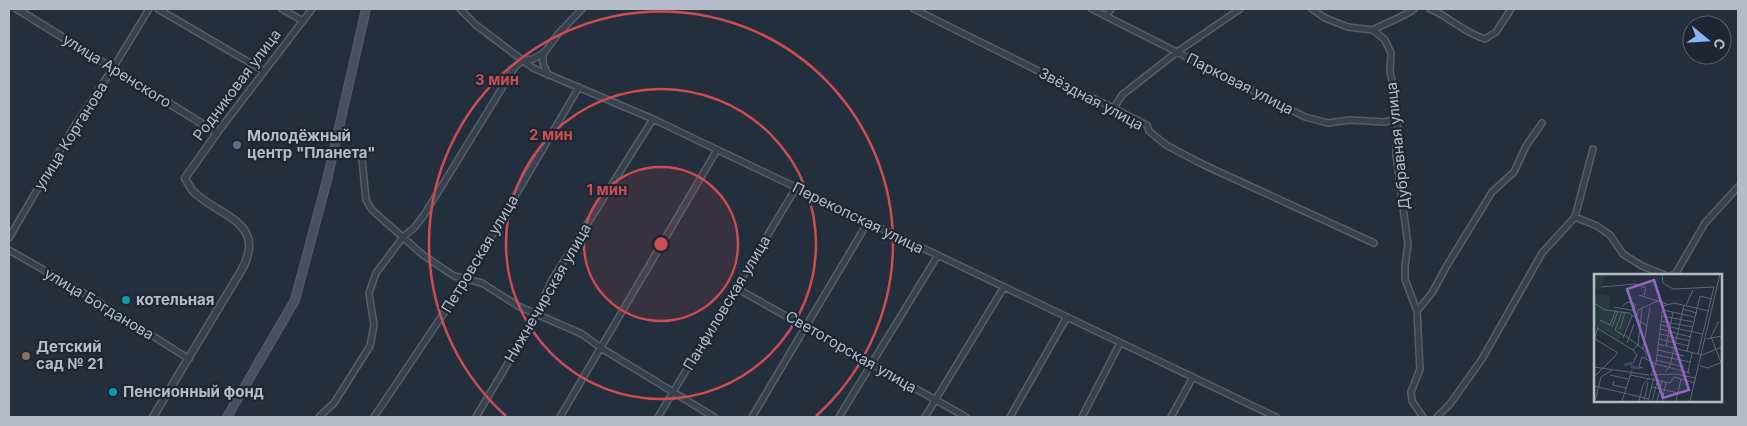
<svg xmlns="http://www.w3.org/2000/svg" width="1747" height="426" viewBox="0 0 1747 426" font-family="Inter,sans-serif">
  <rect width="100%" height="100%" fill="#242f3e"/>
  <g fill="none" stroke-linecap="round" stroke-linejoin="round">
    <!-- minor casing -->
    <g stroke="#565f6c" stroke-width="8">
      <path id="minor" d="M158,9L264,71
        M282,9L303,21
        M460,9L476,25L533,68L653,119L1276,417
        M914,9L1147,125L1149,131L1166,145L1204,165L1374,243
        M1092,9L1305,117L1328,123L1350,120L1385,122L1398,119
        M1312,9L1325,18L1348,27L1373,30L1385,40L1391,53L1390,71L1396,100L1398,119L1396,154L1408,245L1405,266V279L1417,311L1420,369L1411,392L1412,401L1423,417
        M1430,9C1450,17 1462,32 1485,39L1496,32L1511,9
        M1106,16L1111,9
        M1373,30C1387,22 1402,18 1414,9
        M543,53V63L548,75
        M1113,109L1122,95L1177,52L1240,9
        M217,133L312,9
        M362,159L366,200L372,210L423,255L454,276L482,283L518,306L582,334L601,348L714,417
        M1575,217L1597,226L1610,235L1623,254L1642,266L1665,275
        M9,238L72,130L113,68L149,9
        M9,250L101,303L189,359
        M1672,275L1676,273L1705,223L1738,187
        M736,288L966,417
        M1417,311L1432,293L1446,267L1492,192L1514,172L1526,146L1542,123
        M319,417L334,403L370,346L374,325L369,293L376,273L403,237L414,228L424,215L515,67L523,60L533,59L544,53L558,34L582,9
        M374,417L466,280L579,87
        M476,417L530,326L552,280L653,119
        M560,417L717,150
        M658,417L796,188
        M752,417L868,222
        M839,417L938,255
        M925,417L1004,287
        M1010,417L1067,317
        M1082,417L1120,343
        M1171,417L1193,377
        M1437,417L1450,404L1482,359L1542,253L1575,217L1593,149"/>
    </g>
    <!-- tertiary casing -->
    <g stroke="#565f6c" stroke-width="9">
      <path id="tertiary" d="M17,9L217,133L185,178C188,184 191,190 196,194C222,217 268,224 241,271L153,417"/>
    </g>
    <!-- secondary casing -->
    <g stroke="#565f6c" stroke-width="10">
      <path id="secondary" d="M227,417L295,300L327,180L366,9"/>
    </g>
    <!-- minor -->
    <use href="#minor" stroke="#38414e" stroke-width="5"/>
    <!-- tertiary -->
    <use href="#tertiary" stroke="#38414e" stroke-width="6"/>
    <!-- secondary -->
    <use href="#secondary" stroke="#465061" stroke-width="8"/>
  </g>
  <!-- distance rings -->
  <circle cx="661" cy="244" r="77" fill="#ce4d50" fill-opacity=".12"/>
  <g fill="none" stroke="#ce4d50" stroke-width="2.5">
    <circle cx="661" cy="244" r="77"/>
    <circle cx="661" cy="244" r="155"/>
    <path d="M506 416A232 232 0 1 1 816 416"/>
  </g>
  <!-- markers -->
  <circle fill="#5c6f8a" stroke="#1d2633" stroke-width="2" cx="237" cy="145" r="5"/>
  <g fill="#0f9aa8" stroke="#1d2633" stroke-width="2">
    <circle cx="126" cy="300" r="5"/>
    <circle cx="113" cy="392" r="5"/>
  </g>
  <circle fill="#8d6e63" stroke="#1d2633" stroke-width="2" cx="26" cy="356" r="5"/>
  <g text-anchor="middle" stroke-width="4.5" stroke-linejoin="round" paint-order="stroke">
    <!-- street labels -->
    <g font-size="15" fill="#b4bcc9" stroke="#1d2633">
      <text transform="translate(117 71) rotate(32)" y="5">улица Аренского</text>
      <text transform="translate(1240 84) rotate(27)" y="5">Парковая улица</text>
      <text transform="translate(237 85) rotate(-53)" y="5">Родниковая улица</text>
      <text transform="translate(1091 99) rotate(28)" y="5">Звёздная улица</text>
      <text transform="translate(71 136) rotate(-58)" y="5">улица Корганова</text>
      <text transform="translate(1398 146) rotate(-96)" y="5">Дубравная улица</text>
      <text transform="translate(858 218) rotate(26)" y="5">Перекопская улица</text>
      <text transform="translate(480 254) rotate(-59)" y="5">Петровская улица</text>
      <text transform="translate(548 293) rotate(-60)" y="5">Нижнечирская улица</text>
      <text transform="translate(727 303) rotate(-59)" y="5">Панфиловская улица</text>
      <text transform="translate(99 304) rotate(31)" y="5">улица Богданова</text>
      <text transform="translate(851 352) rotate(30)" y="5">Светогорская улица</text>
    </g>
    <!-- poi labels -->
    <g font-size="15" font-weight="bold" fill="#b4bcc9" stroke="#1d2633" text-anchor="start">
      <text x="247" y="141">Молодёжный<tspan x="247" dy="17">центр "Планета"</tspan></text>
      <text x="136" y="305">котельная</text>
      <text x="36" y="352">Детский<tspan x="36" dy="17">сад № 21</tspan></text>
      <text x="123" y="397">Пенсионный фонд</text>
    </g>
  </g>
  <!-- overview -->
  <g transform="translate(1594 274)">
    <rect width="128" height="128" fill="#242f3e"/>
    <path d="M0,0H12L6,16L0,15ZM6,20L16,22L15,34L38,41L25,66L3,51L0,53V22Z" fill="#263c3f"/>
    <path fill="none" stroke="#394c67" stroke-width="2.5" d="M30,91L37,89L38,93L46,94"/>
    <path fill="none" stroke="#5e6776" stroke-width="1" d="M68,0L69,9L79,15L120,13L104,80M7,13L42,10L52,14L50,21M45,21L73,30M0,29L11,36L35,39L53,52M92,31L99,16M28,32L34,28L41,30L40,35M20,33L42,37M88,35L103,39M69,36L101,43M28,38L21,56L30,62M68,42L100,48M42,45L44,36L66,26M6,46L16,51L22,36M67,47L99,53M125,47L117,63L127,88M67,51L109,60M18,53L24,37M3,54L39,76L43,81L39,89M26,55L31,38M66,55L97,63M66,60L96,67M30,61L44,71L48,34M29,64L38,42M65,65L95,72M112,65L128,62M0,68L4,52M33,69L40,50M64,70L108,81L128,73M72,72L79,38M49,75L56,33M39,76L44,71L52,78V84M64,76L90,82M93,77L106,22L117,25M63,81L96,88M62,86L90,93M106,92L114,94L128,88M0,93L55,101M49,94L45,93L48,83L62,90L96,99M71,98L76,92L90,31M94,98L98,79M16,101L34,105M36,101L76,109L80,103L101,109M57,101L62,89L69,32L80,29L115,37M57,101L81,100L102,104M0,103L24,79L1,65M20,107L19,111L32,114M0,112L55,125M58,113L84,119M1,127L7,103L18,96M28,127L38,96M45,127L49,111L55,104M50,127L54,108M54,127L60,103M58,127L64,105M63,127L68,106M68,127L72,108M82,127L87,105M96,127L126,0"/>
    <path fill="#9266c3" fill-opacity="0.15" stroke="#9266c3" stroke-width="2.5" d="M60,6L95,116L69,124L33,15Z"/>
    <rect width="128" height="128" fill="none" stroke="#b4bcc9" stroke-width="2.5"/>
  </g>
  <circle cx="661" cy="244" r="8" fill="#ce4d50" stroke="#1d2633" stroke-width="2.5"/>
  <g font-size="15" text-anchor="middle" font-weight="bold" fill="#ce4d50" stroke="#1d2633" stroke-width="4.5" stroke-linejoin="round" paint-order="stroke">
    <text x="497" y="85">3 мин</text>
    <text x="551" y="140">2 мин</text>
    <text x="607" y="195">1 мин</text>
  </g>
  <!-- border -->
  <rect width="1747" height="426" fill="none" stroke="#b4bcc9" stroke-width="20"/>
  <!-- north arrow -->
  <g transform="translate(1707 40) rotate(108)"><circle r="24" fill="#1d2633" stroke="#59626f"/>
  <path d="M0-4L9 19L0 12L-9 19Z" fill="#8ab4f8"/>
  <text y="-8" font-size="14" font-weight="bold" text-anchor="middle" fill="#b4bcc9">С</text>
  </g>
</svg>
